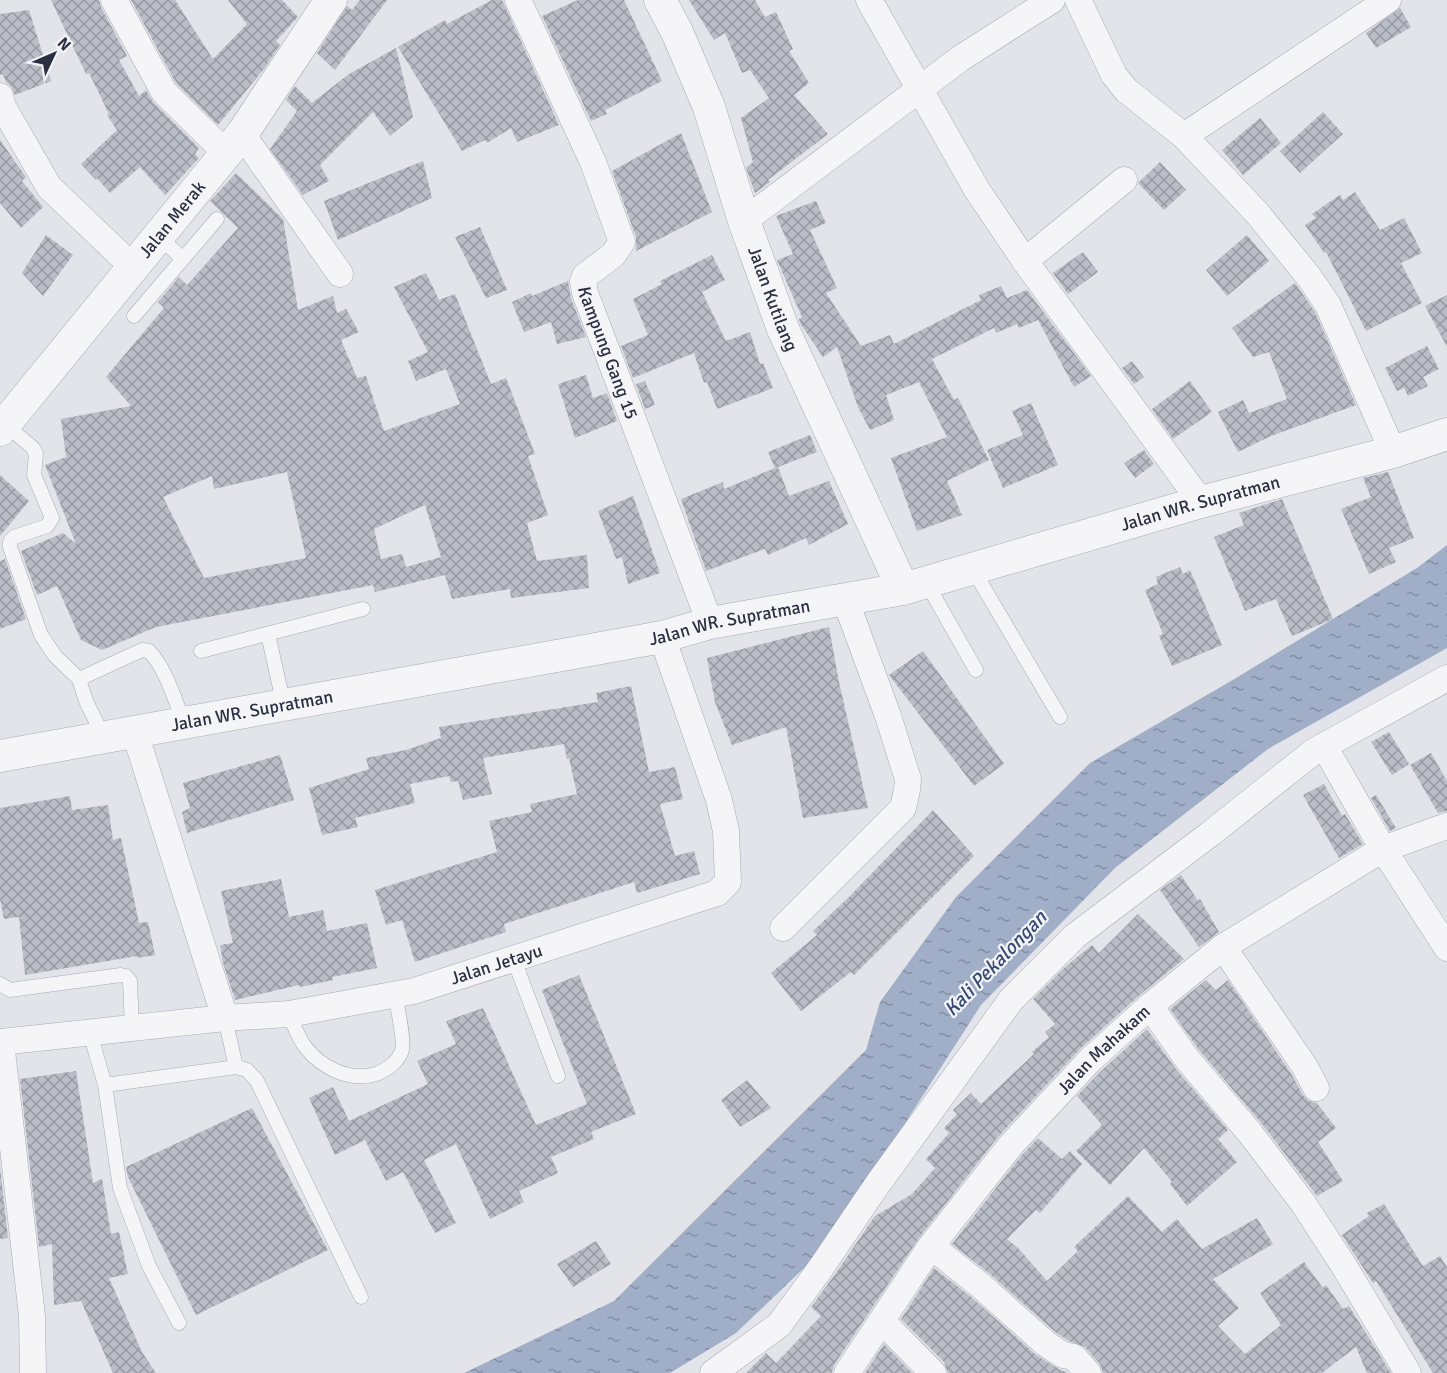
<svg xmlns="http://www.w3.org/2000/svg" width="1447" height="1373" viewBox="0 0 1447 1373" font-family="Signika,sans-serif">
  <defs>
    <pattern id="water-ripples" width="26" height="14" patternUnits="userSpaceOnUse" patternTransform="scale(1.5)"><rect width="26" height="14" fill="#a0aec7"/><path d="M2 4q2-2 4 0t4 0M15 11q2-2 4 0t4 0" fill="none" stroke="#838ea3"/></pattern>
    <pattern id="building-cross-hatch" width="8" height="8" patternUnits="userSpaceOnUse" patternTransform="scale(1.5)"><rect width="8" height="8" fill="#babdc6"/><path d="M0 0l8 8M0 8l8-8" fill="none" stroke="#979aa2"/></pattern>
  </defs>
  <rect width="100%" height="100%" fill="#e2e4ea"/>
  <!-- water -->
  <path fill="url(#water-ripples)" d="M1447,545V648L1268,749L1115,868L981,1005L825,1248L736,1333L670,1373H464L614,1301L866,1050L880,1002L956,897L1090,763L1236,678L1417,568Z"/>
  <!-- building -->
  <path fill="url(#building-cross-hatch)" fill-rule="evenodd" d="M51,0H99L101,7L127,56L119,60L139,96L146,90L153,102L199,148L195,154L199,158L165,195L140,167L110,193L97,178L96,180L81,164L117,130L107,115L109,114L89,73L86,74Z
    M131,0H175L213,59L247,24L228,0H282L298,17L276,41L280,45L264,69L218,125L176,83Z
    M360,0H387L335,70L317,53L347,6L352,10Z
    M492,0H502L504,4L559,125L517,142L511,128L487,143L485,140L462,151L398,47L445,20L447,24Z
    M578,0H624L662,81L605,110L607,114L591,121L542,16Z
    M689,0H755L765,17L776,12L793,49L789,51L809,83L794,95L828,134L768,180L770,182L755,193L746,168L753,162L741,118L769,98L750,70L742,73L725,33L714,40Z
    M1400,8L1411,27L1376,48L1366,33Z
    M29,10L51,81L15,95L11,86L6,82L3,74L0,75V14Z
    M396,48L413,117L390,136L373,112L320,165L329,181L303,195L270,149L297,111L286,100L295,86L312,103L349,74Z
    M1323,112L1343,134L1300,173L1280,151Z
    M1260,118L1281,143L1243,175L1222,150Z
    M681,133L712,212L636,251V237L612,171Z
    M0,140L26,177L22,181L43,207L21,228L0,203Z
    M423,161L432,198L338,240L324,201Z
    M1160,162L1186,190L1164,210L1138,183Z
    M236,173L283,219L298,310L333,296L337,313L346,309L359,332L341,340L357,378L366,376L384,431L460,404L446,369L416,381L408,361L428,352L394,287L426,273L439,300L455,294L491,384L506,378L535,454L528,456L548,515L527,523L537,561L587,555L589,588L511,598L510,589L452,599L445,575L375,592L373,585L156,627L102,650L81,640L57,586L37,595L21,551L63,533L76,544L45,465L66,457L61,419L131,406L106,377L164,308L158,302L179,277L187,285L238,228L210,201ZM287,472L306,558L204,578L163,497L212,476L214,489ZM425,505L441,557L406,567L402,554L381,559L374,529Z
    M1355,192L1380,230L1404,218L1422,253L1401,263L1422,303L1366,331L1326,252L1324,253L1305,225L1316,218L1312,214L1340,195L1343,200Z
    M816,201L826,223L810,230L837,288L826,293L861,346L890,335L894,344L981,300L979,295L1001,286L1007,298L1027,290L1091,376L1074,387L1038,320L1019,328L1017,324L996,333L994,328L932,359L954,400L958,398L989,460L947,481L962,515L917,531L891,458L947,437L919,382L886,395L894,420L870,430L858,407L837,347L823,357L800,323L799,319L802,317L777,260L793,254L776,216Z
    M480,227L507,290L486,298L455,237Z
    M46,235L73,255L43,296L22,273Z
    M1247,235L1269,261L1227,296L1206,270Z
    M1083,252L1098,272L1068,294L1053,273Z
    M712,255L725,280L702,292L726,341L750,332L760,364L763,363L773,388L717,409L707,382L704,383L694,353L633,378L621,346L648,335L633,299L662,284L660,281Z
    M568,281L571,298L586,337L557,344L551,322L524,332L512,302L531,293L532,296Z
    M1295,283L1315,312L1356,405L1271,436L1238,452L1218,412L1243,400L1249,413L1287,399L1269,352L1253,357L1232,328Z
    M1447,295V347L1425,306Z
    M1427,346L1439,369L1423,377L1428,386L1408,396L1404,388L1397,391L1385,368Z
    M1132,361L1144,377L1134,384L1122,368Z
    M586,375L593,398L607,393L617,421L575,438L558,384Z
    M645,381L655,405L645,409L636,384Z
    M1190,381L1212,412L1173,439L1152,409Z
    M1031,403L1058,465L1003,488L987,450L1023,435L1012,411Z
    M810,435L817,452L778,467L789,496L829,481L848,524L809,545L806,538L768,555L765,549L706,571L681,499L723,482L724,489L775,468L768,452Z
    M1144,450L1154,464L1135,478L1124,463Z
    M1388,472L1414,538L1389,548L1396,562L1369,574L1341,509L1371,497L1363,478Z
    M0,475L29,501L0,536Z
    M633,496L660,573L628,584L622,557L616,559L598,511Z
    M1282,499L1333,619L1292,636L1276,599L1245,611L1214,537L1244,525L1239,513Z
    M5,559L26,619L0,629V561Z
    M1180,567L1183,574L1190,570L1222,645L1172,666L1159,636L1163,634L1145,590L1158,584L1156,577Z
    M829,627L839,682L868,808L803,818L786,727L732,745L715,702L707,658Z
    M923,651L1004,764L974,786L889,675Z
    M631,686L649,772L675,767L683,799L660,804L675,856L694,851L700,874L637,893L634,882L504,924L506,932L415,962L402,920L386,925L375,890L497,852L489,821L532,812L530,804L577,794L569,758L567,759L564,744L483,758L492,794L463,800L458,781L451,782L449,776L410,784L415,803L355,818L358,827L322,835L309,788L369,769L366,758L406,750L441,738L439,727L598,702L596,693Z
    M1389,732L1409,764L1392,775L1371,742Z
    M1431,753L1447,781V811L1438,813L1410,765Z
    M280,755L294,800L187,833L182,812L190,808L183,783Z
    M1324,784L1342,816L1345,814L1363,844L1339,858L1303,795Z
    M1376,795L1396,828L1390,831L1371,798Z
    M70,796L72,810L108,805L113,840L121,838L139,923L148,922L155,955L137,958V956L25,975L19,917L4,919L0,899V808Z
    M933,810L974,856L854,975L851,972L801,1011L771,973L817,935L813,931L849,897Z
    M1181,875L1198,901L1200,899L1219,932L1199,947L1160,890Z
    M281,879L289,917L323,910L327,931L367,923L377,968L332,977L333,980L300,987L299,985L235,1000L223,963L220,945L233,943L221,891Z
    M1138,914L1184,959L1141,994L1080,1049L998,1137L919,1238L834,1365L832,1373H746L766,1353L776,1363L821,1316L811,1307L836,1273L868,1226L875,1216L912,1194L935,1168L926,1159L949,1133L944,1128L957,1114L953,1110L971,1093L981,1104L1034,1054L1032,1052L1049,1037L1045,1032L1055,1024L1033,999L1065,967L1092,945L1099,953Z
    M579,975L636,1114L591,1132L594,1139L551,1157L558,1173L519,1191L524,1202L490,1219L456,1144L424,1160L456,1223L435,1233L403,1172L386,1181L365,1140L335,1155L309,1098L333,1087L349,1121L428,1084L417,1061L456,1044L446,1021L483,1008L536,1125L587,1104L542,990Z
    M1206,980L1216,990L1228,980L1292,1075L1303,1095L1309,1101L1317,1103L1336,1128L1318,1142L1343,1181L1317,1196L1262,1124L1199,1050L1170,1009Z
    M1147,1029L1176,1069L1228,1130L1218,1139L1237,1162L1187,1206L1170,1184L1172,1182L1144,1148L1110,1185L1076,1151L1102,1125L1077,1096L1101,1071Z
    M76,1071L93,1183L102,1179L111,1234L119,1232L128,1274L109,1278L142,1352L156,1373H113L81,1301L54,1305L52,1244L39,1247L20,1079Z
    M747,1080L771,1108L740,1127L721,1100Z
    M252,1108L328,1250L196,1315L128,1177L126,1167Z
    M1038,1138L1062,1159L1070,1151L1082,1164L1040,1213L1036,1210L1007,1239L1018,1248L1047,1281L1078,1251L1074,1247L1128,1196L1162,1232L1177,1219L1202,1249L1257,1218L1273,1244L1213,1279L1239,1308L1218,1326L1245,1354L1281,1325L1260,1293L1304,1262L1323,1288L1326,1285L1343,1309L1349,1306L1391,1373H1367L1356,1347L1322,1373H1103L1100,1364L1085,1347L1069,1341L1054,1331L990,1274L952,1244L1021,1156Z
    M0,1167L8,1238L0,1239Z
    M1384,1204L1423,1266L1440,1256L1447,1267V1373H1433L1376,1281L1373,1283L1342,1235L1369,1216L1367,1213Z
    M596,1241L611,1264L573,1287L557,1264Z
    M934,1268L970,1296L1035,1354L1055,1367L1068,1373H948L944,1362L901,1319Z
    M884,1344L912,1373H865Z"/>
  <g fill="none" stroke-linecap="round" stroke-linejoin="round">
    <!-- service casing -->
    <g stroke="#a7aab4" stroke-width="15">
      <path id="service" d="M159,237L183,259
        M134,316L217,219
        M5,424L33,448L36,454L34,475L52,518L47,526L14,537L10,541V547L41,635L55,656L79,679
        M974,568L978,578L1060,717
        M926,582L976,670
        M268,634L284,706
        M201,651L363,609
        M104,738L86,701L79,679L142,650L149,651C166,669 175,700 184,723
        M514,960L558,1076
        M0,984L10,990L121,975L126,976L130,981L132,1029
        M289,1014C294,1025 298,1038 306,1048C322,1068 350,1082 376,1074C387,1070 399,1061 402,1050C405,1042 397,1005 395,994
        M225,1018L236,1067
        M90,1033L105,1085L120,1188L149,1266L179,1323
        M105,1085L236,1067L247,1070L257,1081L361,1297"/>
    </g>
    <!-- minor casing -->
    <g stroke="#a7aab4" stroke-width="27">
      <g id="minor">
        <path d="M114,0L164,92L226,153"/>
        <path id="s1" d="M518,0L593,162L622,242L613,255L585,276L583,281L585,293L710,623"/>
        <path d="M869,0L977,190L1025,261L1201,502"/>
        <path d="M1078,0L1114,75L1126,90L1184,136L1257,213L1309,277L1328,305L1393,452"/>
        <path d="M0,96L3,107L49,187L134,268"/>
        <path d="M242,134L340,274"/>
        <path d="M1184,136L1388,0"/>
        <path d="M744,221L961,58L1052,0"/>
        <path d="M1025,261L1124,180"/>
        <path d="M135,733L225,1018"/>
        <path d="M1324,746L1383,849L1447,948"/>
        <path d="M783,928L903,808L907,790L908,779L888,716L845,599"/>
        <path d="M1223,947L1305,1067L1316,1088"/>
        <path d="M1150,1006L1187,1059L1250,1133L1303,1203L1344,1266L1408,1373"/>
        <path id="s2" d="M0,1042L225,1018L289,1014L414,991L717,893L728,882L726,831L719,800L662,637"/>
        <path d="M1,1042L32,1316L33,1373"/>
        <path d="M931,1246L980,1285L1045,1343L1063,1355L1074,1357L1088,1373"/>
        <path d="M882,1321L933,1373"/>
        <path d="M713,1373L779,1325L820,1269L877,1185L1011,1000L1075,936L1210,834L1313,752L1447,678"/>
        <path id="s3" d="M847,1373L931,1246L1010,1146L1090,1060L1150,1006L1223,947L1383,849L1447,826"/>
      </g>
    </g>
    <!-- tertiary casing -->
    <g stroke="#a7aab4" stroke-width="33">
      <g id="tertiary">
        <path id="s4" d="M660,0L677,32L709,107L744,221L783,329L903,589"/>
        <path id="s5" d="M0,430L242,134L331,0"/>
        <path id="s6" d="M0,756L662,637L710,623L903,589L1201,502L1393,452L1447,434"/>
      </g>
    </g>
    <!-- service -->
    <use href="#service" stroke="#f5f5f8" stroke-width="14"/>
    <!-- minor -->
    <use href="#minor" stroke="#f5f5f8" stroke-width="26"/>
    <!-- tertiary -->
    <use href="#tertiary" stroke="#f5f5f8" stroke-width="32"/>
  </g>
  <g text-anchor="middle" stroke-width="4.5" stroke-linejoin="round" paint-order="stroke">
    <!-- street labels -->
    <g font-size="18" fill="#2b3040" stroke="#f2f3f7">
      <text dy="6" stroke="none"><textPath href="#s5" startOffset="272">Jalan Merak</textPath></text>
      <text dy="6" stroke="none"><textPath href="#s4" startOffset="320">Jalan Kutilang</textPath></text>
      <text dy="6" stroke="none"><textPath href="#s1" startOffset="396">Kampung Gang 15</textPath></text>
      <text dy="6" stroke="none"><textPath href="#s6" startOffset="1228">Jalan WR. Supratman</textPath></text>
      <text dy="6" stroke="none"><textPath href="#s6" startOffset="742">Jalan WR. Supratman</textPath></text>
      <text dy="6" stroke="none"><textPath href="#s6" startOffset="256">Jalan WR. Supratman</textPath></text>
      <text dy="6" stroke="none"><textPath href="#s2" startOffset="504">Jalan Jetayu</textPath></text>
      <text dy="6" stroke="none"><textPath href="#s3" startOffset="414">Jalan Mahakam</textPath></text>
    </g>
    <!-- water labels -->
    <g font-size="20" font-style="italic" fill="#384a72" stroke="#f2f3f7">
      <text transform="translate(995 963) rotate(-46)" y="7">Kali Pekalongan</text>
    </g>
  </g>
  <!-- north arrow -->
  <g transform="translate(54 54) rotate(46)" stroke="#f2f3f7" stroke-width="4.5" paint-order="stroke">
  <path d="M0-4.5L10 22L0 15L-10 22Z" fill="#2b3040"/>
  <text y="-9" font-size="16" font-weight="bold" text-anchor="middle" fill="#2b3040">N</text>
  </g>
</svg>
